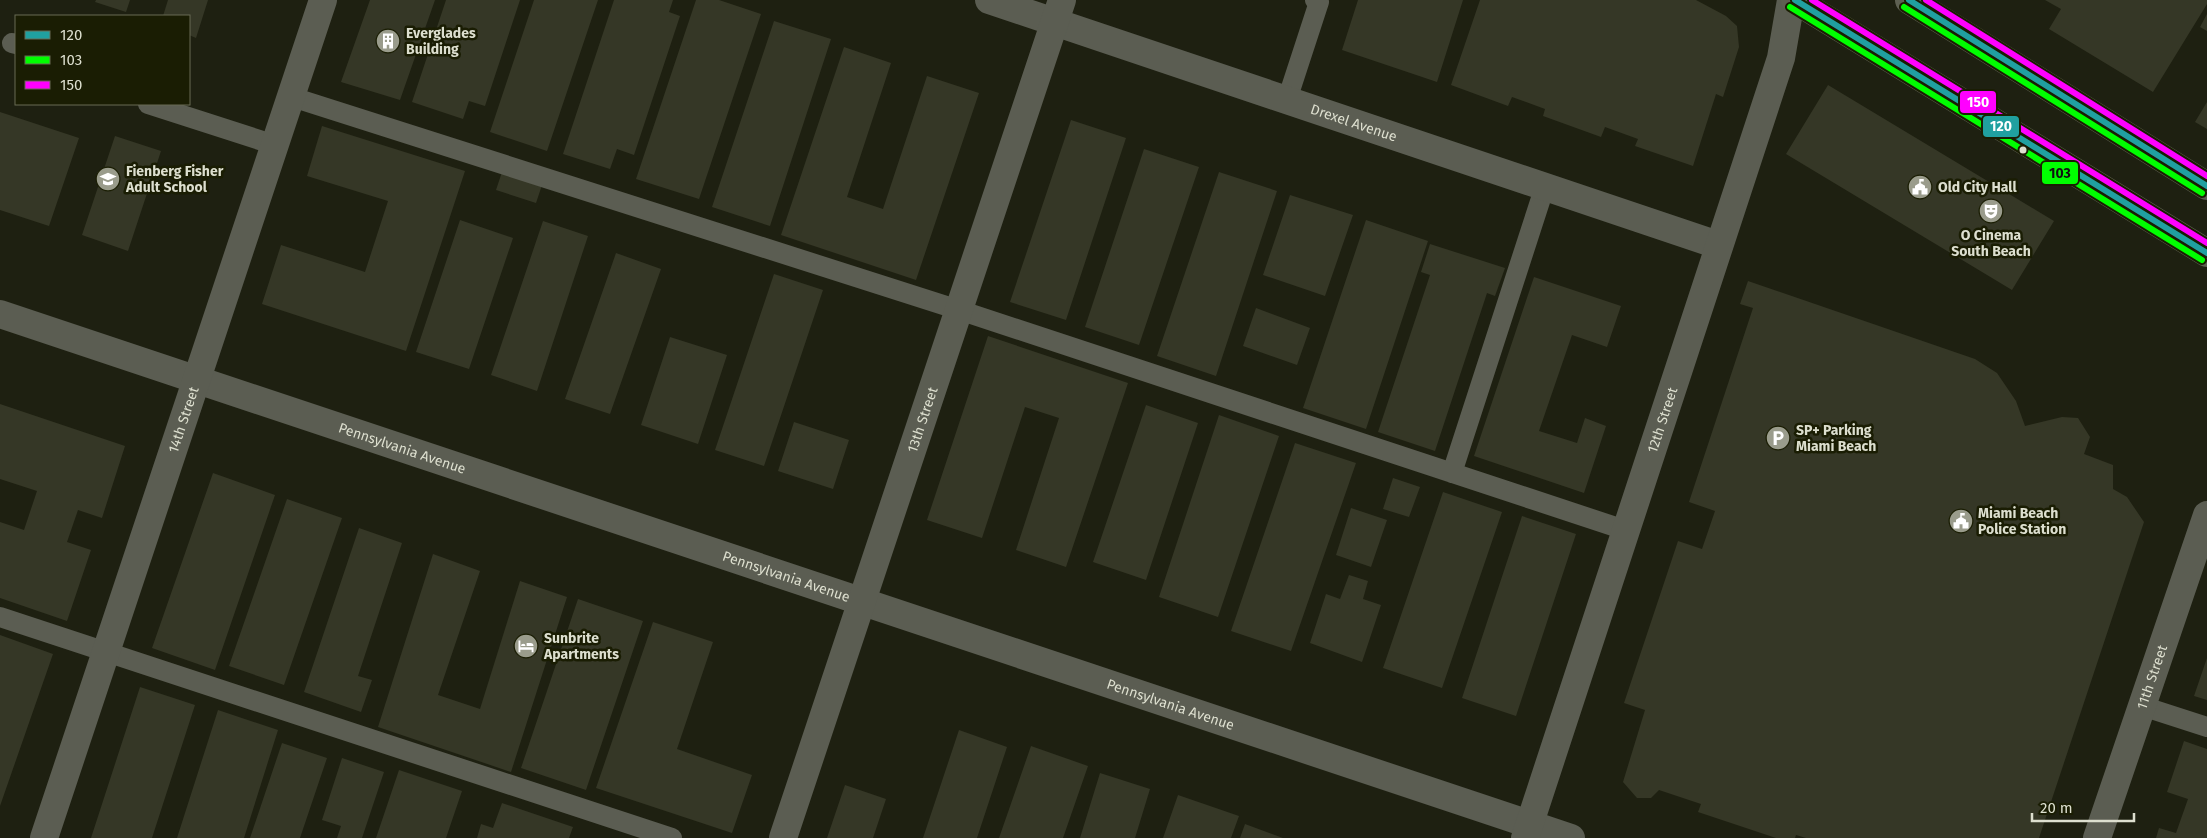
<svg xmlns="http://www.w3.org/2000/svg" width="2207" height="838" viewBox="0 0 2207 838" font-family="'Fira Sans',sans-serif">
  <rect width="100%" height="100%" fill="#1e2011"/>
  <!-- building -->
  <path fill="#353726" d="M96,0H130L126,12L95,2Z
    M168,0H208L196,38L189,35V16H163Z
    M370,0H435L400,100L341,82Z
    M446,0H520L485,106L469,101L463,119L412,102Z
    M534,0H598L547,151L490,132Z
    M614,0H673L669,12L680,16L634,155L617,149L610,169L563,154Z
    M696,0H719L761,14L699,199L636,179Z
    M1358,0H1463L1437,82L1342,50Z
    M1480,0H1696L1726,16L1737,26L1739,47L1723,97L1716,94L1693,166L1635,146L1638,139L1605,127L1601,137L1543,116L1545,109L1512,97L1508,106L1451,85Z
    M2045,0H2207V4L2153,92L2049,29L2061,9Z
    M2207,14V31L2200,27Z
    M774,21L831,39L770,226L712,207Z
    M844,47L891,63L847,197L883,209L927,76L979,93L916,280L781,235Z
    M1828,85L2054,221L2012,290L1786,154Z
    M2207,102V129L2195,122Z
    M0,112L79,138L49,226L0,210Z
    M1071,120L1126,138L1066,320L1010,302Z
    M322,126L465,171L406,351L262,304L281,245L365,272L388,201L307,176Z
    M115,136L161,151L128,251L82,235Z
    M1144,149L1199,167L1139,345L1085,327Z
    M502,172L542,185L536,203L496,190Z
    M1219,172L1277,191L1216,376L1157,356Z
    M1290,195L1353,215L1325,296L1263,275Z
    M460,220L513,238L469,369L416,352Z
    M1366,220L1428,241L1366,429L1303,408Z
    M543,221L588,236L537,391L491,375Z
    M1430,244L1505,268L1495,296L1487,293L1435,451L1378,432L1430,275L1421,272Z
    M616,253L661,269L610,414L565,399Z
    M774,274L823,290L764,466L715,450Z
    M1534,277L1621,306L1607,347L1572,335L1539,431L1577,443L1585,418L1606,426L1584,493L1474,456Z
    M1748,281L1975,359L1997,373L2016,401L2025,426L2062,417L2078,418L2090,437L2084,454L2113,465V489L2127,497L2144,522L2039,838H1806L1796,835L1795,838H1776L1698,812L1701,804L1659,790L1651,798H1637L1623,782L1645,710L1624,703L1678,541L1702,549L1715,511L1689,502L1753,308L1740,304Z
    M1256,308L1310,328L1297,365L1243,346Z
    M988,336L1128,383L1066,567L1016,550L1059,418L1025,407L982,538L927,520Z
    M670,337L727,355L698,444L641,425Z
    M0,404L125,446L102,518L78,510L67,542L91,550L67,621L0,598V522L24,530L37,491L0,479Z
    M1146,405L1198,423L1146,580L1093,562Z
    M1219,415L1279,436L1218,617L1159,597Z
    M794,422L849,440L833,489L778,471Z
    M1295,443L1356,463L1291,651L1231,631Z
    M213,473L275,495L215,670L152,648Z
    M1393,478L1420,487L1409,517L1383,509Z
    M1443,492L1502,512L1442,688L1383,668Z
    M287,499L342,518L284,685L229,666Z
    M1351,508L1387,520L1371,567L1336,555Z
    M1522,516L1576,534L1516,716L1462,698Z
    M359,528L402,543L358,676L372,680L361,712L304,692Z
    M433,554L480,571L438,695L480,709L520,581L567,597L511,772L378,727Z
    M1349,575L1368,581L1363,599L1381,605L1362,662L1310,643L1326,594L1340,599Z
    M578,599L643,621L586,790L521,768Z
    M653,622L713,642L677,749L752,775L732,833L596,788Z
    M0,635L53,654L0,806Z
    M2207,658V700L2194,696Z
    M140,687L195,705L152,838H91Z
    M218,710L278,730L244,838H177Z
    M959,730L1007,747L977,838H923Z
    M2184,741L2207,749V838H2156L2159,828L2176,833L2188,799L2167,792Z
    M282,743L327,758L300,838H250Z
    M1031,746L1088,766L1063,838H999Z
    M342,758L384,772L362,838H337L341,826L322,820Z
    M399,770L462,791L446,838H376Z
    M1100,773L1150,789L1135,838H1080Z
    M845,785L886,799L873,838H827Z
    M1178,795L1239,816L1231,838H1163Z
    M502,803L573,827L569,838H477L481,824L493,828Z
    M1245,824L1283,838H1240Z"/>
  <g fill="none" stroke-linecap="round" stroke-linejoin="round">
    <!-- lane -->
    <path stroke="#5b5d52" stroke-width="20" d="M12,43L16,44
      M292,97L959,310L1625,530
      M1287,100L1319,2L1315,0
      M148,104L275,145
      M1452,473L1545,186
      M0,617L672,838
      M2142,706L2207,727"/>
    <!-- street -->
    <g stroke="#5b5d52" stroke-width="28">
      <path id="s1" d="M989,0L1718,245"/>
      <path id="s2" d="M0,314L1571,838"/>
      <path id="s3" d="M44,838L323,0"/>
      <path id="s4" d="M783,838L1062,0"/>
      <path id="s5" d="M1525,838L1781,58L1791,0"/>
      <path id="s6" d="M2097,838L2207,515"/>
    </g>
    <!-- secondary -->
    <path stroke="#5e6052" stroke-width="28" d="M1795,0L2207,253
      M1909,0L2207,186"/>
    <!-- bus-1 casing -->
    <g stroke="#1a1d03" stroke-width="10">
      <path id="bus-1" d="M1795,0L2207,253
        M1909,0L2207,186"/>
    </g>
    <!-- bus-2 casing -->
    <g stroke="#1a1d03" stroke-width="10">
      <path id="bus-2" d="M1790,7L2202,260
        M1904,7L2202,193"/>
    </g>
    <!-- bus-3 casing -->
    <g stroke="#1a1d03" stroke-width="10">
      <path id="bus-3" d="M1812,0L2207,243
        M1926,0L2207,176"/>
    </g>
    <!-- bus-1 -->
    <use href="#bus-1" stroke="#20a0a0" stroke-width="6"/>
    <!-- bus-2 -->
    <use href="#bus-2" stroke="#0f0" stroke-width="6"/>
    <!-- bus-3 -->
    <use href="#bus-3" stroke="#f0f" stroke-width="6"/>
  </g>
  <!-- icons -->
  <defs>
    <g id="building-disc" transform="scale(1.25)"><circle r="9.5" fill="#9a9c8c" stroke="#1a1d03"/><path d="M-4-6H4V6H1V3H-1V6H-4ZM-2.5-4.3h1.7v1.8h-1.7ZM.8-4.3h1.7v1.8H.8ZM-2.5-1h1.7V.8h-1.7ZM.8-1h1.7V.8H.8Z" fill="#fff"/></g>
    <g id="school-disc" transform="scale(1.25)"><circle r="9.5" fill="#9a9c8c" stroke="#1a1d03"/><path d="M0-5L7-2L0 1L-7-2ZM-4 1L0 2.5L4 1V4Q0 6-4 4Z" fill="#fff"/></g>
    <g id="civic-disc" transform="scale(1.25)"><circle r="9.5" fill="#9a9c8c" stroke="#1a1d03"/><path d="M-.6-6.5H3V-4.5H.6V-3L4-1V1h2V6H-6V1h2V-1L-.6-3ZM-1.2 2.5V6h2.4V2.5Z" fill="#fff"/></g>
    <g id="theatre-disc" transform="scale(1.25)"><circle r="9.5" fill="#9a9c8c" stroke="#1a1d03"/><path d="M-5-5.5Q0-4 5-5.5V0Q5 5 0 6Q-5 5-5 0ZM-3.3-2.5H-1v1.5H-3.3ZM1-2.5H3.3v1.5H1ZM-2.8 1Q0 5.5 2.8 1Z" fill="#fff"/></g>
    <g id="parking-disc" transform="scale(1.25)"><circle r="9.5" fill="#9a9c8c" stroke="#1a1d03"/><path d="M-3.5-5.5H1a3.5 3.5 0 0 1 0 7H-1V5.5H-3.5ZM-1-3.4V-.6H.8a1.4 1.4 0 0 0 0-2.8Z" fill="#fff"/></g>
    <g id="hotel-disc" transform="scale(1.25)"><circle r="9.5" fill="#9a9c8c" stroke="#1a1d03"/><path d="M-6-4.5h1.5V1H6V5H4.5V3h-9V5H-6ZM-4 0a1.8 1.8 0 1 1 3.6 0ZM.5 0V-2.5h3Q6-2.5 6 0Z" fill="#fff"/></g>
  </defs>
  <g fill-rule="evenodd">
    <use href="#building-disc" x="388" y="41"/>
    <use href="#school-disc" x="108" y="179"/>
    <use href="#civic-disc" x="1920" y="187"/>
    <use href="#theatre-disc" x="1991" y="211"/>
    <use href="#parking-disc" x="1778" y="438"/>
    <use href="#civic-disc" x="1961" y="521"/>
    <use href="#hotel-disc" x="526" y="646"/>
  </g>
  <!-- markers -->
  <circle fill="#dddfcf" stroke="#1a1d03" stroke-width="2" cx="2023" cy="150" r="4.5"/>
  <g text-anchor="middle" stroke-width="5" stroke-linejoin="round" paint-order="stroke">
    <!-- poi labels -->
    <g font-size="14" font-weight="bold" fill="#dddfcf" stroke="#1a1d03" text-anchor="start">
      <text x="406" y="38">Everglades<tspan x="406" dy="16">Building</tspan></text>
      <text x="126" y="176">Fienberg Fisher<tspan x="126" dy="16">Adult School</tspan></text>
      <text x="1938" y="192">Old City Hall</text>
      <text x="1991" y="240" text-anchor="middle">O Cinema<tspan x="1991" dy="16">South Beach</tspan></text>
      <text x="1796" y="435">SP+ Parking<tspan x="1796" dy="16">Miami Beach</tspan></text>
      <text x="1978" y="518">Miami Beach<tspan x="1978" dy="16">Police Station</tspan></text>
      <text x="544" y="643">Sunbrite<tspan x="544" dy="16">Apartments</tspan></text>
    </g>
    <!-- street labels -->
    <g font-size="14" fill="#dddfcf" stroke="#1a1d03">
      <text dy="5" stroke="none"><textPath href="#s1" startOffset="385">Drexel Avenue</textPath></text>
      <text dy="5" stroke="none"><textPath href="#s3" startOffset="441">14th Street</textPath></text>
      <text dy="5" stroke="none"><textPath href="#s4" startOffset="441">13th Street</textPath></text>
      <text dy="5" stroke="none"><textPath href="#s5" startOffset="440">12th Street</textPath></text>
      <text dy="5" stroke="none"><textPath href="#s2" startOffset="424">Pennsylvania Avenue</textPath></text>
      <text dy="5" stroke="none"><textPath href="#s2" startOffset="829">Pennsylvania Avenue</textPath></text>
      <text dy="5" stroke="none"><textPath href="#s6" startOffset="170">11th Street</textPath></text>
      <text dy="5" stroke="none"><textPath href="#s2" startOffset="1234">Pennsylvania Avenue</textPath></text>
    </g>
  </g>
  <g stroke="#1a1d03" stroke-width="2">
    <rect x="1959" y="90" width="38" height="24" rx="5" fill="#f0f"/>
    <rect x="1982" y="115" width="38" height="23" rx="5" fill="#20a0a0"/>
    <rect x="2041" y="161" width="38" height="24" rx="5" fill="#0f0"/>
  </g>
  <g font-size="14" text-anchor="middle" font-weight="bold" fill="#fff">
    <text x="1978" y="107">150</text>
    <text x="2001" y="131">120</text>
  </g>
  <g font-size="14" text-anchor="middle" font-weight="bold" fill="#111">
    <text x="2060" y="178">103</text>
  </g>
  <!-- legend -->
  <rect x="15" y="15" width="175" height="90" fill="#1a1d03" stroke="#686b55"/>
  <rect x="25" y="31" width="25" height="8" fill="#20a0a0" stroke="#686b55"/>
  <text x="60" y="40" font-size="15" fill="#dddfcf">120</text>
  <rect x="25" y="56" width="25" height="8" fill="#00ff00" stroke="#686b55"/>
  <text x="60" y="65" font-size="15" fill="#dddfcf">103</text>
  <rect x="25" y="81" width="25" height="8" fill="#ff00ff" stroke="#686b55"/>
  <text x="60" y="90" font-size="15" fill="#dddfcf">150</text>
  <!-- scale -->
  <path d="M2032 813v8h102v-8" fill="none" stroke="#dddfcf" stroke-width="2.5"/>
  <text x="2040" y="813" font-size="15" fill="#dddfcf" stroke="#1a1d03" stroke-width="4" paint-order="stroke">20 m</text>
</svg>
